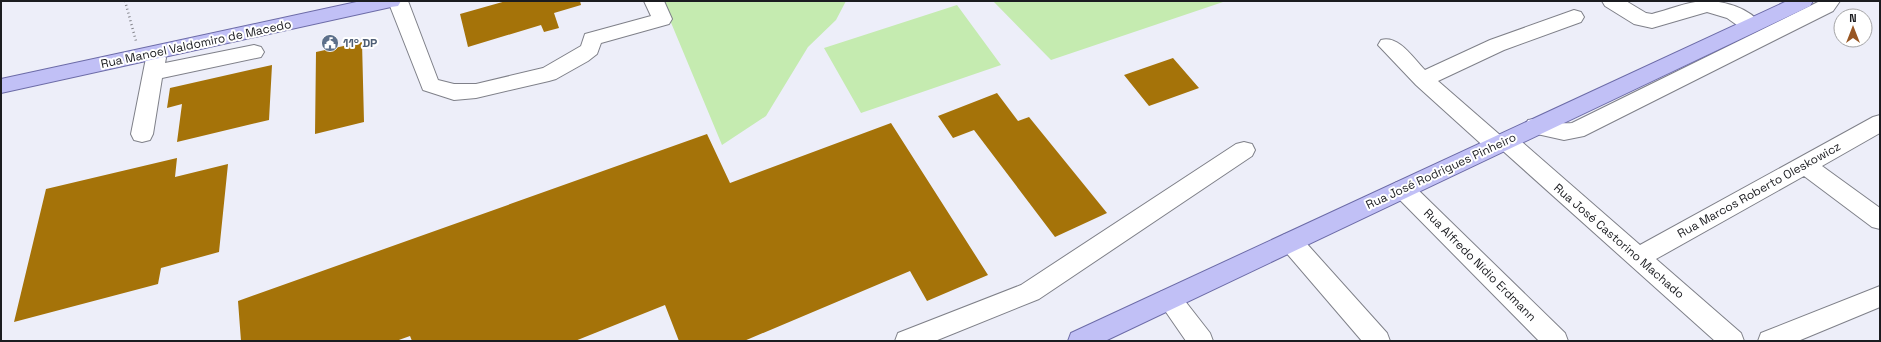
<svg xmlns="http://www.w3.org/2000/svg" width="1881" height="342" viewBox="0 0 1881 342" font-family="'Space Grotesk',sans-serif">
  <rect width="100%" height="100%" fill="#edeef9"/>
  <!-- green -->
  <path fill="#c5ebb0" d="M662,1H846L836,20L808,47L766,116L722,145Z
    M993,1H1226L1051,60Z
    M957,5L1001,65L861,113L824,48Z"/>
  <!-- building -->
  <path fill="#a57309" d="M506,1H580L581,5L554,13L559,28L544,32L541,25L468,47L460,14Z
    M362,42L364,122L315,134L316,52Z
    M1173,58L1199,88L1149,106L1124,75Z
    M272,65L269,120L177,142L182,104L167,108L170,88Z
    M997,93L1018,121L1029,117L1107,213L1055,237L974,130L953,138L938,116Z
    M891,123L988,275L927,301L910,271L744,341H679L665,305L575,341H412L410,336L396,341H241L238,301L707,134L730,183Z
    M177,158L175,177L228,164L219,252L161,268L158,284L14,322L46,189Z"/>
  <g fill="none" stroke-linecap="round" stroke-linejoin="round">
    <!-- minor casing -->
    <g stroke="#7f8089" stroke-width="2">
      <path id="minor" d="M388,1H408L438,80L454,84H476L543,68L581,46L585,34L651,16L644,1H664L672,19L669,24L601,43L597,54L588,61L556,79L549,81L476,98L454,100L423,90Z
        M1602,1H1626L1646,13L1652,14C1668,10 1686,2 1703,1C1722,0 1751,8 1761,25L1758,30L1751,32L1744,30L1727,18L1707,12L1652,28L1634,24L1605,6Z
        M1820,1H1840L1833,11L1584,136L1564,140L1528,132L1525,126L1528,120C1543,116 1557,125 1572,123Z
        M1574,10L1581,12L1584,17L1581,22L1504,50L1438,81L1500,135L1506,133L1514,135L1640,245L1873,117L1880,115V133L1822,166L1880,208V229L1872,227L1804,176L1656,259L1741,333L1744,341H1715L1503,151L1497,153L1489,151L1416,85L1378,45L1381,40C1399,35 1413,58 1425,70L1490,40Z
        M254,45L261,47L264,52L261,57L162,78L153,134L150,140L142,142L134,140L131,134L146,58L149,53L156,51L163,53L166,58L165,63Z
        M1244,142L1252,144L1255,150L1252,156L1039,299L935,341H895L898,333L1021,285L1236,144Z
        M1403,180L1411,183L1565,333L1568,341H1539L1395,195L1392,189L1395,183Z
        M1291,232L1299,235L1387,333L1390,341H1362L1283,249L1279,242L1283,235Z
        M1880,286V307L1798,341H1758L1761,333Z
        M1169,289L1178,292L1210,333L1213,341H1186L1157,299L1160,292Z"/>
    </g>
    <!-- major casing -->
    <g stroke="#6c6ba7" stroke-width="2">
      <path id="major" d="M361,1H401L398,6L391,7L1,93V79Z
        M1787,1H1813L1810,6L1105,341H1068L1071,333Z"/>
    </g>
    <!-- path -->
    <path stroke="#83848b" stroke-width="2.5" stroke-dasharray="1 3" stroke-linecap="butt" d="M125,1L136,41"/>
    <!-- minor -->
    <use href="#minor" fill="#fff" fill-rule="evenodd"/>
    <!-- major -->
    <use href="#major" fill="#c1c0f6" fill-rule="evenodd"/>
  </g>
  <!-- icons -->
  <defs>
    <g id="civic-disc" transform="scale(0.9)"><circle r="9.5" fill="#5c6f8a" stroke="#fff"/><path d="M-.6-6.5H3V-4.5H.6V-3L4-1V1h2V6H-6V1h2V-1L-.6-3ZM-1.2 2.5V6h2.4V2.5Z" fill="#fff"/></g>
  </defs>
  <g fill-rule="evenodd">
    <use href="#civic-disc" x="330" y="43"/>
  </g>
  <g text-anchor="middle" stroke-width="4" stroke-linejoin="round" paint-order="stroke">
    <!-- service labels -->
    <g font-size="12" font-weight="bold" fill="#4e5e75" stroke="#fff" text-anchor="start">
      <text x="343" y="47">11º DP</text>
    </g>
    <!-- street labels -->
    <g font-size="12" fill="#1b1c20" stroke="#fff">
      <text transform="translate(196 44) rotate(-12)" y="4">Rua Manoel Valdomiro de Macedo</text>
      <text transform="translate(1441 171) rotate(-25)" y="4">Rua José Rodrigues Pinheiro</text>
      <text transform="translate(1759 190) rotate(-29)" y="4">Rua Marcos Roberto Oleskowicz</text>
      <text transform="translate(1619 241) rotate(41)" y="4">Rua José Castorino Machado</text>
      <text transform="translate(1480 265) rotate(45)" y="4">Rua Alfredo Nídio Erdmann</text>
    </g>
  </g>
  <!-- border -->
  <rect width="1881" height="342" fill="none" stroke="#1b1c20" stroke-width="4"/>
  <!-- north arrow -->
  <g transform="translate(1853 28)"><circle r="19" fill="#ffffff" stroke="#a4a4a6"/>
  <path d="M0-3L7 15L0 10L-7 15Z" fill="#985623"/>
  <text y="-6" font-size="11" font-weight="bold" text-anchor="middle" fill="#1b1c20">N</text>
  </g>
</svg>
